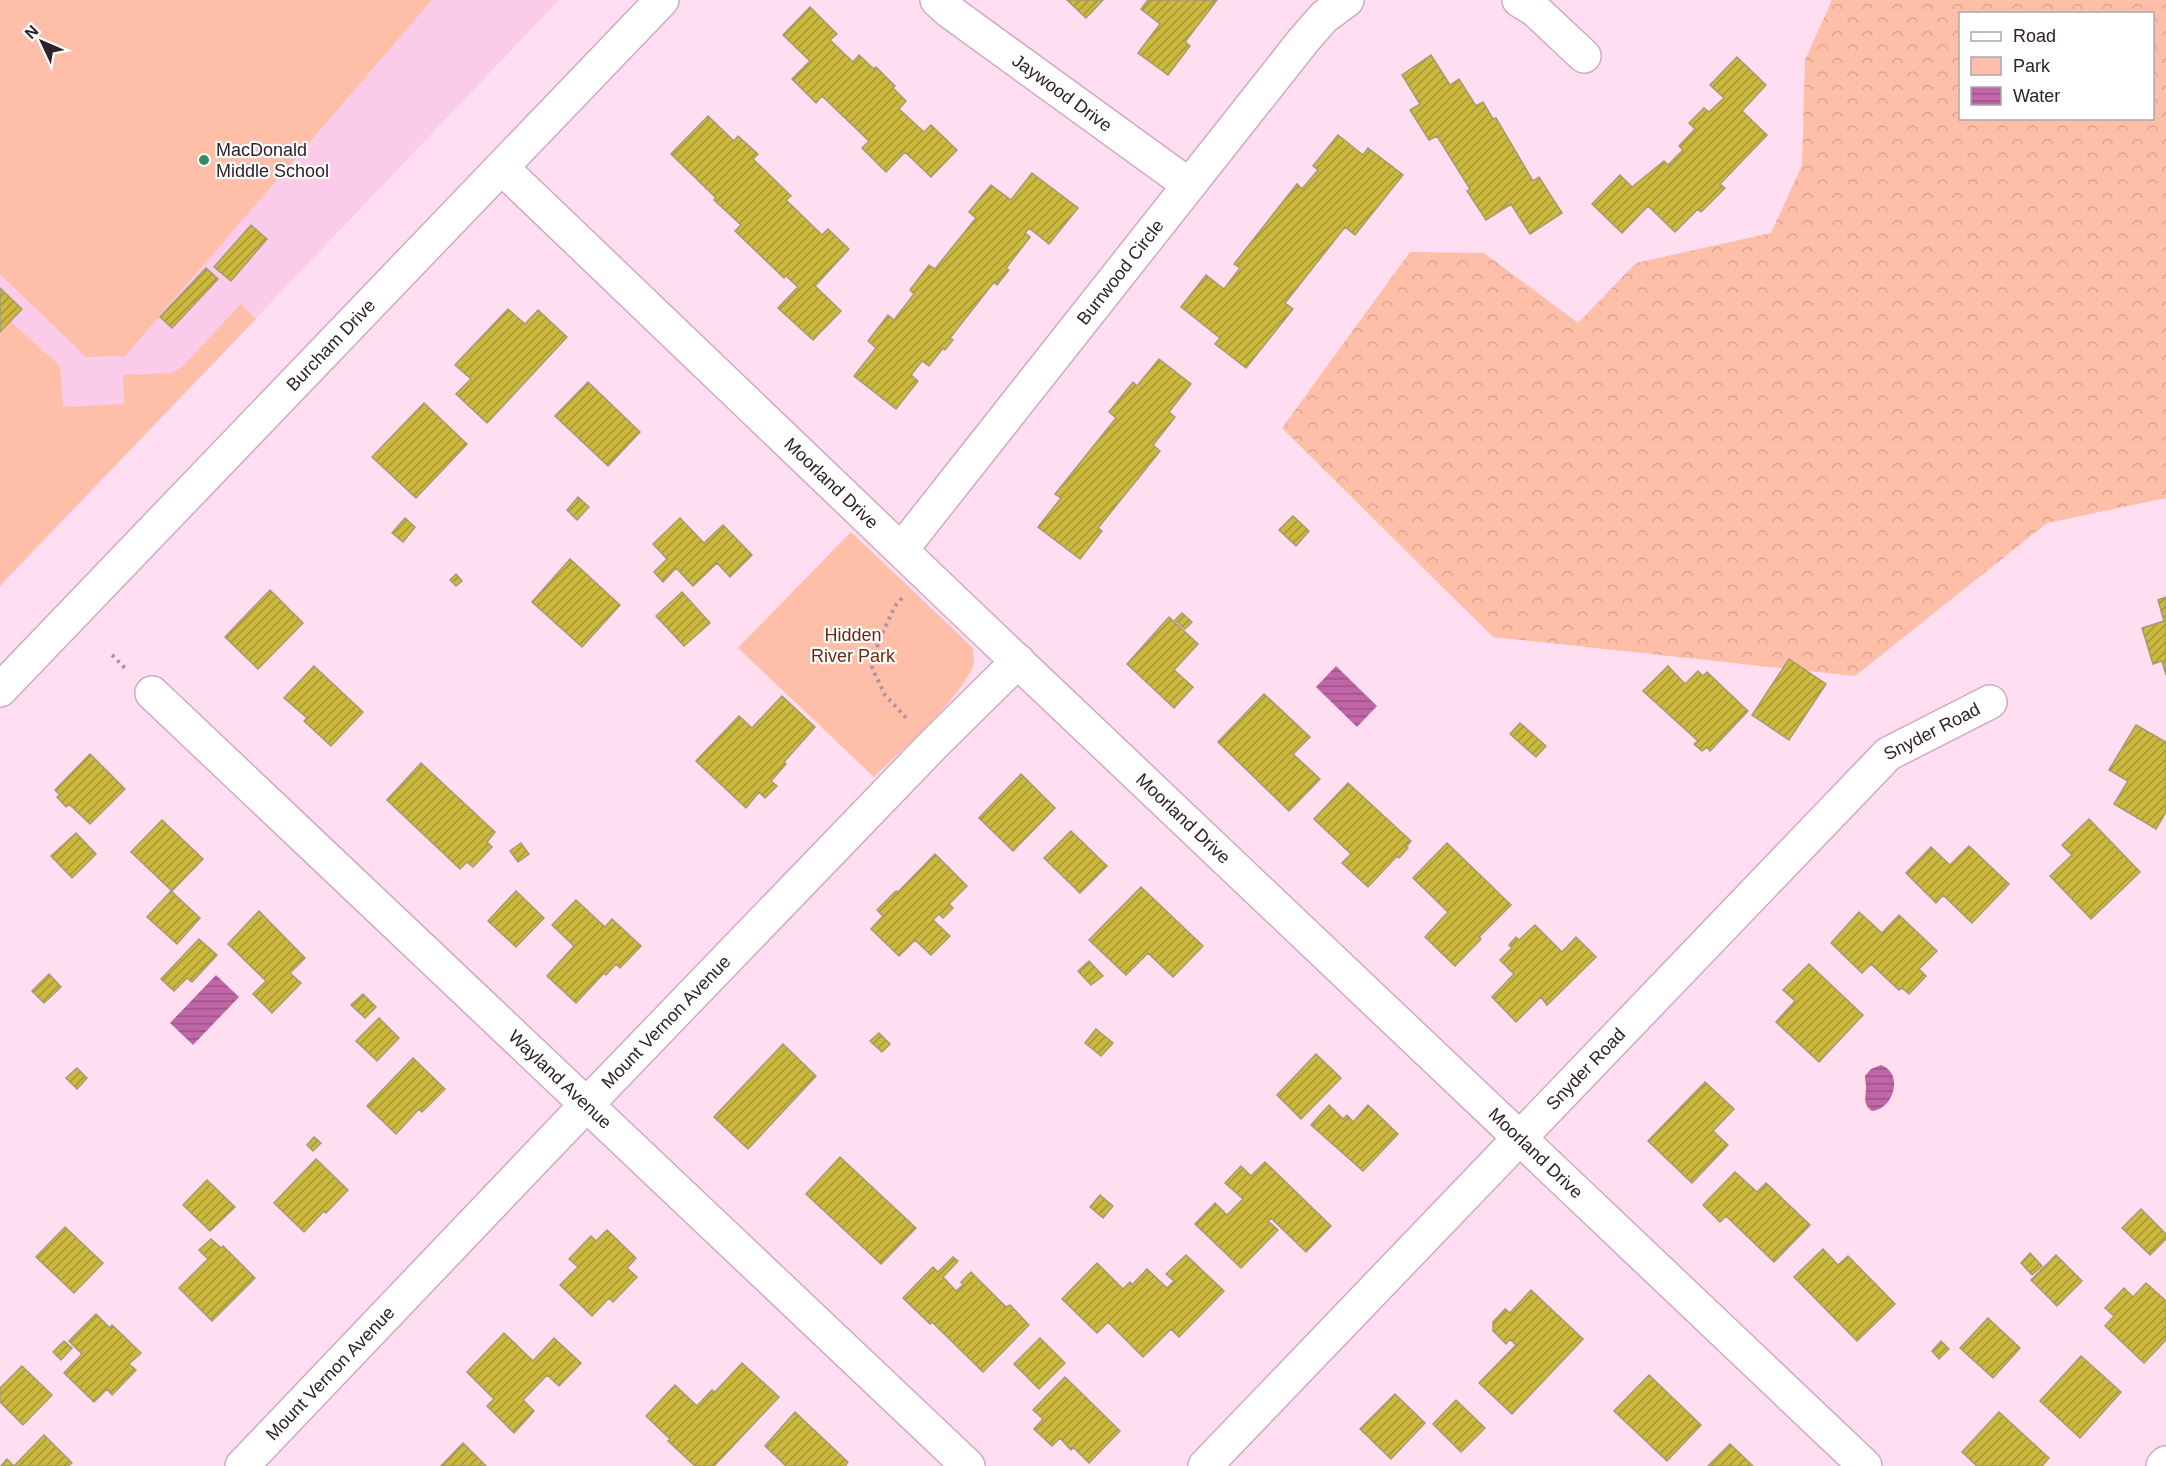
<svg xmlns="http://www.w3.org/2000/svg" width="2166" height="1466" viewBox="0 0 2166 1466" font-family="Arial,sans-serif">
  <defs>
    <pattern id="forest-crowns" width="20" height="18" patternUnits="userSpaceOnUse" patternTransform="scale(1.5)"><rect width="20" height="18" fill="#febea8"/><path d="M2 6a3 3 0 1 1 6 0M12 15a3 3 0 1 1 6 0" fill="none" stroke="#daa391"/></pattern>
    <pattern id="water-rules" width="6" height="5" patternUnits="userSpaceOnUse" patternTransform="scale(1.5)"><rect width="6" height="5" fill="#c065a5"/><path d="M0 2.5h6" fill="none" stroke="#9c5387"/></pattern>
    <pattern id="building-hatch" width="6" height="6" patternUnits="userSpaceOnUse" patternTransform="scale(1.5)"><rect width="6" height="6" fill="#ccb83d"/><path d="M-1 1l2-2M0 6l6-6M5 7l2-2" fill="none" stroke="#a69533"/></pattern>
  </defs>
  <rect width="100%" height="100%" fill="#ffdef2"/>
  <!-- built -->
  <path fill="#fbccea" d="M0,0H559L0,587Z"/>
  <!-- green -->
  <path fill="#febea8" d="M0,0H432L125,356L86,357L0,274Z
    M241,304L256,319L0,585V332L10,321L60,366L63,407L124,404L123,375L171,373L182,367Z
    M851,532L973,648C973,654 975,661 973,666C960,699 901,751 874,777L738,648Z"/>
  <!-- forest -->
  <path fill="url(#forest-crowns)" fill-rule="evenodd" d="M1832,0H2166V498L2047,523L1855,676L1493,637L1282,428L1410,252L1484,253L1578,323L1636,263L1771,233L1802,165L1805,60ZM1960,14H2152V118H1960Z"/>
  <!-- water -->
  <path fill="url(#water-rules)" d="M1336,666L1377,706L1357,727L1316,687Z
    M216,975L239,997L193,1045L170,1023Z
    M1881,1065C1904,1073 1894,1109 1872,1111C1862,1103 1866,1098 1866,1087C1866,1083 1865,1080 1865,1076L1871,1069Z"/>
  <!-- building -->
  <path fill="url(#building-hatch)" stroke="#a29b73" stroke-width="1.5" d="M1067,0H1103L1086,18Z
    M1148,0H1217L1185,42L1190,46L1168,75L1138,53L1160,24L1141,9Z
    M810,7L837,34L830,40L853,62L859,55L874,69L876,67L895,86L893,88L906,101L899,109L924,132L931,125L957,150L931,177L905,152L886,172L862,148L869,141L822,96L816,103L792,79L810,61L783,35Z
    M1431,55L1450,85L1459,79L1476,106L1483,102L1493,119L1496,118L1533,181L1539,177L1562,213L1530,234L1511,204L1486,220L1467,191L1470,189L1437,136L1429,140L1410,110L1420,104L1402,75Z
    M1737,57L1766,85L1742,111L1767,135L1720,184L1725,188L1701,212L1698,209L1675,232L1648,206L1622,233L1592,204L1620,175L1632,187L1664,161L1668,165L1683,150L1679,146L1695,129L1689,123L1704,108L1709,112L1724,98L1710,85Z
    M708,116L734,141L738,136L758,154L753,159L791,196L786,200L822,235L828,229L849,249L815,286L841,311L813,340L778,308L798,287L786,276L784,278L735,231L741,225L714,200L716,198L671,154Z
    M1338,135L1363,155L1368,148L1403,175L1355,235L1345,227L1285,303L1293,309L1246,368L1215,344L1220,338L1181,307L1206,275L1224,289L1240,268L1234,264L1297,184L1302,189L1318,170L1313,166Z
    M1032,173L1078,208L1049,244L1029,228L1025,233L1030,237L1006,268L1009,270L997,285L994,282L950,338L953,340L945,350L943,348L929,366L922,361L911,375L918,381L896,409L854,376L876,348L868,341L888,315L894,320L914,294L910,290L929,265L935,269L976,218L969,212L991,185L1011,200Z
    M251,225L267,239L231,281L214,267Z
    M206,268L218,279L172,328L160,317Z
    M0,288L22,309L0,332Z
    M508,309L525,324L538,310L567,337L487,423L456,394L471,379L455,365Z
    M1159,359L1191,384L1169,412L1175,417L1153,445L1160,451L1098,528L1102,531L1080,559L1038,527L1061,498L1055,494L1116,418L1109,412L1133,382L1137,386Z
    M588,382L640,432L608,466L555,416Z
    M424,403L467,444L416,498L372,457Z
    M578,497L589,507L577,520L567,510Z
    M1293,516L1309,531L1296,546L1279,530Z
    M405,518L415,527L403,542L392,533Z
    M680,518L704,543L723,525L752,555L730,577L717,563L693,586L676,568L663,582L654,572L667,559L653,544Z
    M570,559L620,605L582,647L532,602Z
    M456,574L462,581L456,586L450,580Z
    M270,590L303,623L258,669L225,637Z
    M682,592L710,623L684,646L656,616Z
    M2166,597V675L2162,661L2153,664L2142,628L2164,621L2158,600Z
    M1182,613L1192,622L1185,629L1175,620Z
    M1169,617L1198,644L1174,670L1193,687L1174,708L1127,664Z
    M1789,659L1826,684L1789,740L1752,715Z
    M314,666L363,712L331,746L304,721L307,718L284,698Z
    M1668,666L1685,684L1698,671L1703,676L1707,672L1748,711L1710,751L1707,747L1702,751L1694,744L1698,741L1643,691Z
    M1264,694L1310,737L1293,754L1320,779L1289,811L1218,742Z
    M782,696L815,727L784,762L786,764L771,781L777,786L765,798L759,792L746,808L696,761L739,716L752,728Z
    M1520,723L1546,746L1536,757L1510,734Z
    M2136,725L2166,742V812L2156,829L2114,804L2128,781L2109,770Z
    M90,754L125,789L90,824L69,804L66,807L57,797L60,795L55,790Z
    M421,763L495,832L487,842L492,847L473,867L467,862L460,869L387,800Z
    M1021,774L1055,808L1013,851L979,818Z
    M1348,783L1411,841L1406,847L1408,848L1399,858L1397,856L1368,887L1342,863L1351,854L1314,819Z
    M2089,819L2140,872L2091,919L2050,876L2072,855L2062,845Z
    M162,820L203,859L172,891L131,852Z
    M1071,831L1107,866L1080,893L1044,858Z
    M76,833L96,854L72,878L51,856Z
    M521,843L529,854L518,862L510,851Z
    M1447,843L1511,905L1479,937L1481,939L1455,966L1425,937L1448,912L1413,878Z
    M1969,846L2009,884L1972,923L1943,895L1936,903L1906,873L1931,847L1950,865Z
    M935,854L967,886L949,904L953,908L943,918L939,914L933,920L950,936L931,955L915,940L899,956L871,929L883,916L877,910L896,891L898,892Z
    M1141,887L1203,946L1173,977L1148,953L1126,975L1089,940Z
    M171,891L200,918L177,944L147,917Z
    M516,891L544,918L516,947L488,921Z
    M576,900L605,927L612,919L641,946L620,968L616,964L606,975L604,973L576,1003L547,976L574,946L552,925Z
    M259,911L305,958L290,973L301,983L272,1013L253,994L266,981L228,944Z
    M1859,912L1882,933L1899,915L1937,951L1919,969L1926,976L1909,994L1902,988L1899,990L1871,964L1862,973L1831,943Z
    M1535,925L1562,952L1576,937L1596,957L1547,1005L1541,997L1516,1022L1492,997L1514,974L1500,960L1512,948L1509,945L1516,937L1519,940Z
    M199,939L217,955L192,982L187,978L174,991L161,979Z
    M1089,961L1103,976L1091,985L1078,971Z
    M1809,964L1863,1015L1819,1062L1776,1022L1795,1001L1783,990Z
    M49,974L61,987L44,1003L32,991Z
    M363,994L376,1007L365,1018L351,1005Z
    M379,1018L399,1038L377,1061L356,1041Z
    M1096,1029L1113,1043L1101,1056L1085,1043Z
    M879,1033L890,1044L882,1052L870,1041Z
    M783,1044L816,1076L748,1149L714,1117Z
    M1316,1054L1341,1078L1301,1119L1277,1095Z
    M413,1058L445,1089L422,1112L419,1109L396,1134L367,1106Z
    M77,1068L87,1078L77,1089L66,1078Z
    M1705,1082L1734,1109L1713,1131L1728,1145L1692,1183L1648,1141Z
    M1329,1105L1343,1119L1347,1115L1353,1122L1368,1105L1398,1134L1363,1171L1311,1125Z
    M314,1137L321,1143L313,1151L307,1145Z
    M840,1157L916,1228L881,1264L806,1194Z
    M316,1159L348,1190L326,1213L324,1211L304,1232L274,1203Z
    M1265,1162L1331,1226L1306,1252L1271,1218L1268,1221L1278,1230L1241,1268L1195,1224L1215,1203L1227,1215L1243,1199L1225,1183L1241,1166L1251,1176Z
    M1735,1172L1757,1192L1766,1183L1810,1225L1774,1262L1726,1216L1720,1222L1703,1205Z
    M207,1180L235,1207L210,1231L183,1205Z
    M1100,1195L1113,1206L1103,1218L1090,1207Z
    M2141,1209L2166,1234V1239L2150,1255L2122,1228Z
    M65,1227L103,1263L74,1293L36,1257Z
    M607,1230L636,1258L627,1268L637,1277L613,1302L609,1298L592,1316L560,1285L578,1267L569,1259L591,1236L596,1241Z
    M211,1239L221,1248L223,1246L255,1278L212,1321L179,1288L208,1259L199,1250Z
    M1823,1249L1838,1265L1848,1256L1895,1304L1857,1341L1794,1277Z
    M2030,1253L2042,1266L2032,1275L2021,1263Z
    M1186,1255L1224,1291L1179,1337L1171,1329L1143,1357L1108,1322L1097,1333L1062,1299L1097,1263L1123,1289L1130,1282L1132,1285L1147,1269L1167,1288L1174,1281L1166,1274Z
    M2056,1255L2082,1281L2057,1306L2031,1280Z
    M953,1257L958,1261L943,1277L956,1291L963,1285L961,1282L971,1272L1006,1307L1010,1305L1029,1325L983,1372L932,1322L930,1324L903,1298L933,1267L938,1272Z
    M2146,1283L2166,1301V1340L2144,1363L2105,1326L2114,1316L2105,1308L2124,1288L2133,1297Z
    M1531,1290L1583,1339L1512,1414L1479,1383L1516,1345L1510,1339L1506,1344L1493,1331V1322L1505,1309L1510,1313Z
    M96,1314L110,1328L112,1325L141,1353L129,1364L136,1370L112,1395L107,1389L94,1402L64,1373L82,1354L69,1341Z
    M1988,1318L2020,1348L1993,1378L1960,1348Z
    M504,1333L533,1361L554,1338L581,1363L559,1386L547,1375L523,1400L534,1411L514,1433L487,1406L494,1399L467,1372Z
    M1040,1338L1065,1363L1039,1389L1014,1364Z
    M64,1341L72,1348L61,1360L53,1352Z
    M1941,1341L1949,1349L1939,1359L1932,1351Z
    M2081,1356L2121,1392L2080,1438L2040,1401Z
    M742,1363L779,1397L714,1466H695L668,1441L670,1439L646,1416L675,1385L697,1406L712,1390L715,1392Z
    M22,1366L52,1395L23,1425L0,1402V1388Z
    M1649,1375L1701,1425L1667,1461L1614,1411Z
    M1065,1377L1120,1431L1089,1463L1073,1447L1071,1450L1060,1438L1052,1446L1034,1429L1043,1419L1033,1410Z
    M1395,1394L1425,1423L1391,1459L1360,1429Z
    M1456,1400L1485,1428L1461,1452L1433,1424Z
    M795,1412L848,1462L845,1466H786L765,1446Z
    M1999,1412L2049,1458L2042,1466H1977L1962,1452Z
    M44,1435L72,1463L68,1466H1L7,1459L14,1466Z
    M463,1443L486,1466H441Z
    M1730,1444L1753,1466H1708Z"/>
  <g fill="none" stroke-linecap="round" stroke-linejoin="round">
    <!-- street casing -->
    <g stroke="#d0a9c2" stroke-width="36">
      <g id="street">
        <path id="s1" d="M937,0L949,11L1189,185"/>
        <path d="M1519,0L1535,10L1584,56"/>
        <path id="s2" d="M502,168L974,620L1865,1466"/>
        <path id="s3" d="M901,550L1303,41L1324,17L1347,0"/>
        <path id="s4" d="M152,693L968,1466"/>
        <path id="s5" d="M242,1466L588,1103L934,744L1018,661"/>
        <path id="s6" d="M1205,1466L1888,754L1990,702"/>
        <path d="M2163,1466L2166,1463"/>
      </g>
    </g>
    <!-- secondary casing -->
    <g stroke="#d0a9c2" stroke-width="36">
      <g id="secondary">
        <path id="s7" d="M0,690L662,0"/>
      </g>
    </g>
    <!-- path -->
    <path stroke="#ad93a3" stroke-width="4" stroke-dasharray="3 4.5" stroke-linecap="butt" d="M902,598L895,606L878,643L872,668L885,695L909,721
      M112,655L127,670"/>
    <!-- street -->
    <use href="#street" stroke="#fff" stroke-width="33"/>
    <!-- secondary -->
    <use href="#secondary" stroke="#fff" stroke-width="33"/>
  </g>
  <!-- markers -->
  <circle fill="#328d63" stroke="#fff" stroke-width="2" cx="204" cy="160" r="6"/>
  <g text-anchor="middle" stroke-width="4.5" stroke-linejoin="round" paint-order="stroke">
    <!-- street labels -->
    <g font-size="18" fill="#2f202a" stroke="#fff">
      <text dy="6" stroke="none"><textPath href="#s1" startOffset="156">Jaywood Drive</textPath></text>
      <text dy="6" stroke="none"><textPath href="#s3" startOffset="354">Burrwood Circle</textPath></text>
      <text dy="6" stroke="none"><textPath href="#s7" startOffset="478">Burcham Drive</textPath></text>
      <text dy="6" stroke="none"><textPath href="#s2" startOffset="456">Moorland Drive</textPath></text>
      <text dy="6" stroke="none"><textPath href="#s6" startOffset="1036">Snyder Road</textPath></text>
      <text dy="6" stroke="none"><textPath href="#s2" startOffset="942">Moorland Drive</textPath></text>
      <text dy="6" stroke="none"><textPath href="#s5" startOffset="614">Mount Vernon Avenue</textPath></text>
      <text dy="6" stroke="none"><textPath href="#s6" startOffset="550">Snyder Road</textPath></text>
      <text dy="6" stroke="none"><textPath href="#s4" startOffset="562">Wayland Avenue</textPath></text>
      <text dy="6" stroke="none"><textPath href="#s2" startOffset="1428">Moorland Drive</textPath></text>
      <text dy="6" stroke="none"><textPath href="#s5" startOffset="128">Mount Vernon Avenue</textPath></text>
    </g>
    <!-- poi labels -->
    <g font-size="18" fill="#2f202a" stroke="#fff" text-anchor="start">
      <text x="216" y="156">MacDonald<tspan x="216" dy="21">Middle School</tspan></text>
    </g>
    <!-- park labels -->
    <g font-size="18" fill="#6c290f" stroke="#fff">
      <text x="853" y="641">Hidden<tspan x="853" dy="21">River Park</tspan></text>
    </g>
  </g>
  <!-- legend -->
  <rect x="1959" y="12" width="195" height="108" fill="#ffffff" stroke="#aca6aa" stroke-width="1.5"/>
  <rect x="1971" y="32" width="30" height="9" fill="#ffffff" stroke="#aca6aa" stroke-width="1.5"/>
  <text x="2013" y="42" font-size="18" fill="#2f202a">Road</text>
  <rect x="1971" y="57" width="30" height="18" fill="#febea8" stroke="#aca6aa" stroke-width="1.5"/>
  <text x="2013" y="72" font-size="18" fill="#2f202a">Park</text>
  <rect x="1971" y="87" width="30" height="18" fill="url(#water-rules)" stroke="#aca6aa" stroke-width="1.5"/>
  <text x="2013" y="102" font-size="18" fill="#2f202a">Water</text>
  <!-- north arrow -->
  <g transform="translate(42 42) rotate(314)" stroke="#ffffff" stroke-width="4.5" paint-order="stroke">
  <path d="M0-4.5L10 22L0 15L-10 22Z" fill="#2f202a"/>
  <text y="-9" font-size="16" font-weight="bold" text-anchor="middle" fill="#2f202a">N</text>
  </g>
</svg>
